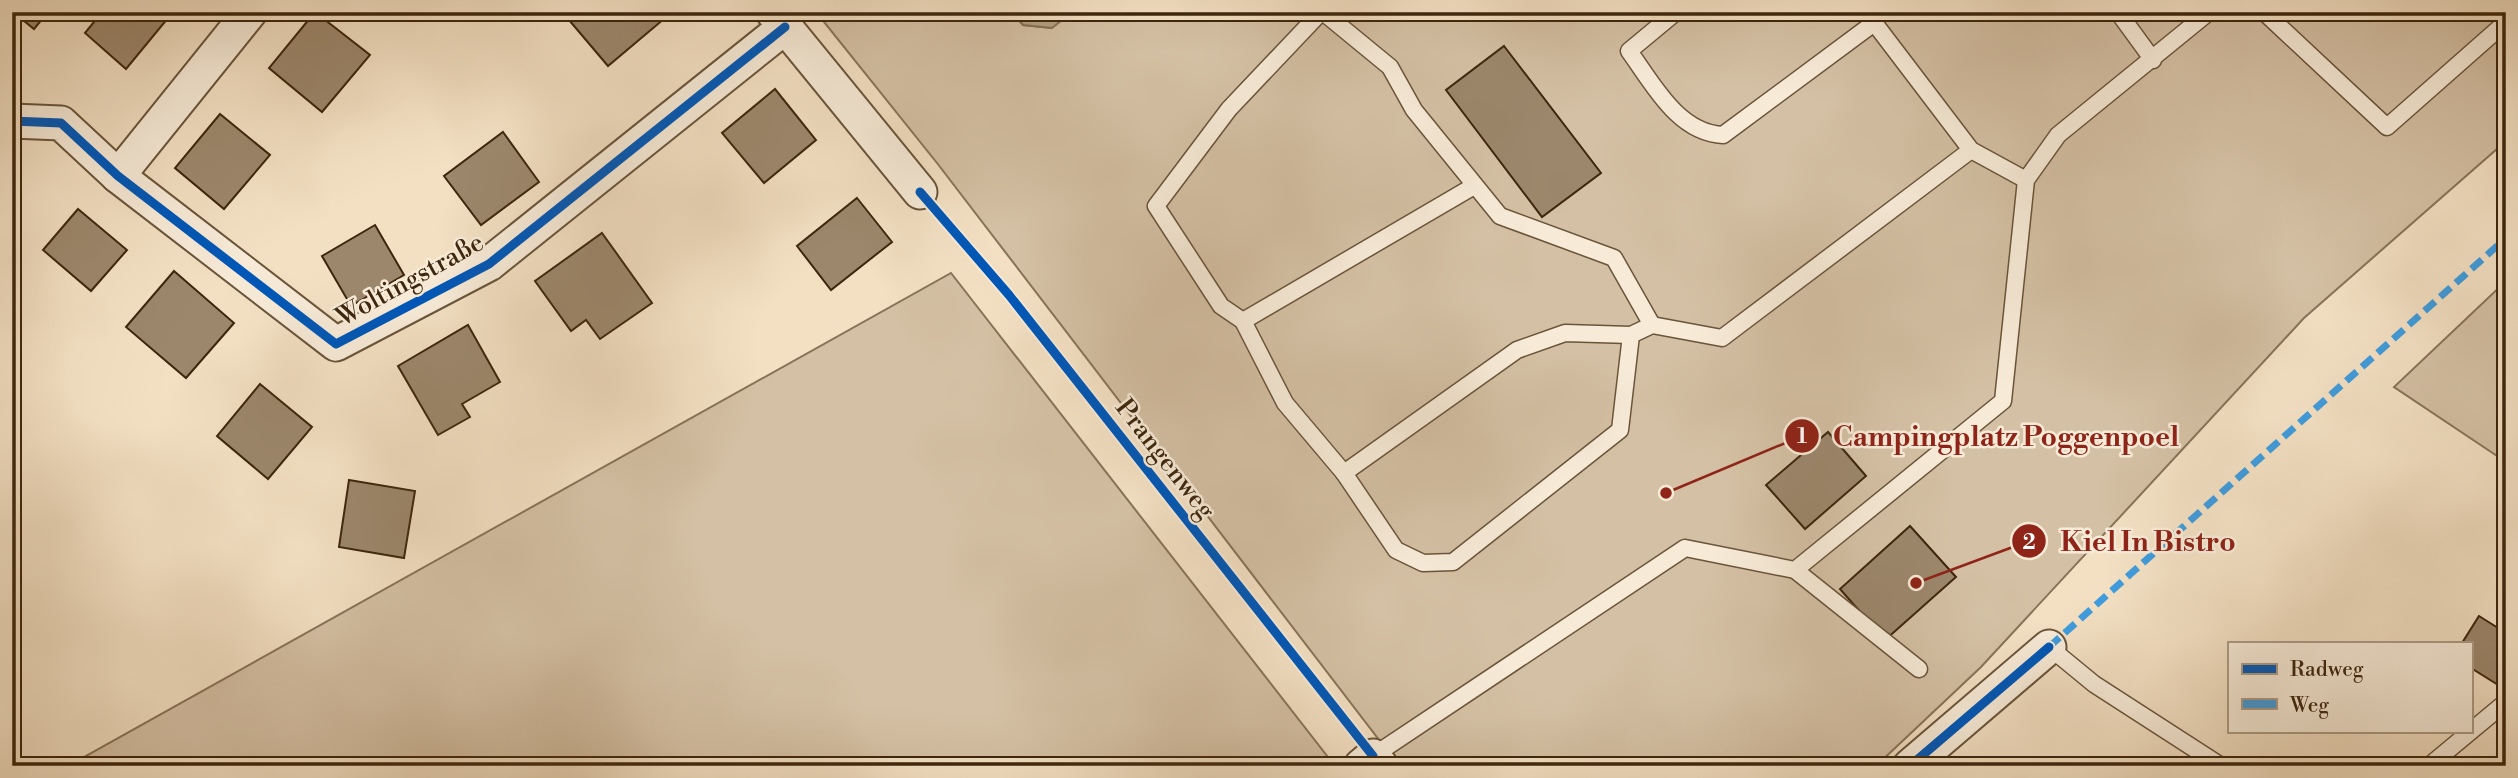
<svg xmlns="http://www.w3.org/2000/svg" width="2518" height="778" font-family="'Libre Bodoni',serif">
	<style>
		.green { fill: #d4c0a4; stroke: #887358; stroke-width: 2 }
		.water { fill: #b5a185; stroke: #857055; stroke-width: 2 }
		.building { fill: #9c876c; stroke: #3d260d; stroke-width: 2 }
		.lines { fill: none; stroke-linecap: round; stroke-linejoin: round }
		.lane-casing { stroke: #6a543a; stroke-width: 19 }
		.street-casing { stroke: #6a543a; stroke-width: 37 }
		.lane { stroke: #f7ebd8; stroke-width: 16 }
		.street { stroke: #f7ebd8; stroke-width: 33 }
		.quiet { stroke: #3f9cde; stroke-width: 7; stroke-dasharray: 14 7; stroke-linecap: butt }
		.cycleway-casing { stroke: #f7ebd8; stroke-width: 13 }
		.cycleway { stroke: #0057b8; stroke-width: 9 }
		.labels { text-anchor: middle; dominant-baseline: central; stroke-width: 5; stroke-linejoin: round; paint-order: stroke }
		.street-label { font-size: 26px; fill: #3d260d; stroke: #f7ebd8 }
		.leader { fill: none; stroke: #8f2418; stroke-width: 2.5 }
		.callout-dot { fill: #8f2418; stroke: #f7ebd8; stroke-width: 2.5 }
		.mark-label { font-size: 21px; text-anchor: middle; font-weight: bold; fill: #fff }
		.callout-label { font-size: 28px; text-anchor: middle; font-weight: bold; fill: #8f2418; stroke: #f7ebd8; stroke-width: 5; stroke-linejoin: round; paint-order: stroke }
	</style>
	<rect width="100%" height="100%" fill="#f3e0c3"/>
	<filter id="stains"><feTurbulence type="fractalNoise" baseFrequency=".00286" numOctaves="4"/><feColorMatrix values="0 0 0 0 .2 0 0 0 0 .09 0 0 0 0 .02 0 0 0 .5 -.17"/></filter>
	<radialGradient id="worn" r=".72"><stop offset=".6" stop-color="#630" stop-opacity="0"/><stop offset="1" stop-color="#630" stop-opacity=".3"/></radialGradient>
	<!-- green -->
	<g class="green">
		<path d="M816,12H1012L1023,25L1051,28L1072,12H2506V141L2304,318L1981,667L1876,766H1399L937,163Z"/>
		<path d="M951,273L1331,761L1324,766H68Z"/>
		<path d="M2506,281V462L2394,387Z"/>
	</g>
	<!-- water -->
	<path class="water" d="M1012,12H1072L1052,28L1023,25Z"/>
	<!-- building -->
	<g class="building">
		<path d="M13,12H48L34,29Z"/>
		<path d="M102,12H173L126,69L85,33Z"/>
		<path d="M315,12L370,55L322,112L269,68Z"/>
		<path d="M578,12H670L671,13L608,66L569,20Z"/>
		<path d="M1504,46L1601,173L1542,217L1446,90Z"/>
		<path d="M775,89L816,140L764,183L722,133Z"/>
		<path d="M220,114L270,155L224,209L175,168Z"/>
		<path d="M503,132L539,182L481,225L444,176Z"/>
		<path d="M857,198L892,242L831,290L797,246Z"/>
		<path d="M78,209L127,250L91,291L43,250Z"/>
		<path d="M375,225L404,275L351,306L322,256Z"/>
		<path d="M602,233L652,303L600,339L586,320L571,331L535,281Z"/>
		<path d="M174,271L234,323L186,378L126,327Z"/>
		<path d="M468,325L500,382L462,404L470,417L438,435L398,366Z"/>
		<path d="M260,384L312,427L268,479L217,436Z"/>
		<path d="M1828,432L1866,476L1805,529L1766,485Z"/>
		<path d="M349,480L415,491L404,558L339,547Z"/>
		<path d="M1910,526L1956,577L1885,640L1840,589Z"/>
		<path d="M2479,616L2506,633V684L2503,688L2471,668V643H2462Z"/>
	</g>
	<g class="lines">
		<!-- lane casing -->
		<g class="lane-casing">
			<g id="lane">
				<path d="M1321,12L1229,109L1156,206L1221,306L1243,321L1474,186"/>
				<path d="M1323,12L1390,67L1414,110L1500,216L1614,258L1652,325"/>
				<path d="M1676,12L1629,51C1653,84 1678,133 1723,135L1874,23"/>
				<path d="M1866,12L1971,150L2026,180"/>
				<path d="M2118,12L2153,60"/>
				<path d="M2264,12L2387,127L2506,22"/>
				<path d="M1243,321L1285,403L1344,473"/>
				<path d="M1631,335L1620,430L1453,562L1423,563L1396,550L1344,473L1517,350L1565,333L1631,335L1652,325L1722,338L1971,150"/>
				<path d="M1795,570L1919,669"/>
				<path d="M2049,647L2094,684L2221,766"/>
				<path d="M1373,756L1685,548L1795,570L2003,401L2026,180L2058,135L2209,12"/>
				<path d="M2429,766L2506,702"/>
			</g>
		</g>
		<!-- street casing -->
		<g class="street-casing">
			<g id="street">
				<path d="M773,12L920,192"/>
				<path d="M12,121L61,123L118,176L336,344L489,264L785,27"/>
				<path d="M118,176L250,12"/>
				<path d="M1361,766L1373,756L1381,766"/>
				<path d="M1910,766L2049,647"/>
			</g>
		</g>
		<!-- lane -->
		<use href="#lane" class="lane"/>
		<!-- street -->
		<use href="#street" class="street"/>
		<!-- quiet -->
		<path class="quiet" d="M2049,647L2506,238"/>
		<!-- cycleway casing -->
		<g class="cycleway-casing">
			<g id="cycleway">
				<path d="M12,121L61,123L118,176L336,344L489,264L785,27"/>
				<path d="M920,192L1009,295L1373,756"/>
				<path d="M1910,766L2049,647"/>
			</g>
		</g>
		<!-- cycleway -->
		<use href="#cycleway" class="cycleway"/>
	</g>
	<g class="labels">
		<!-- street labels -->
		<g class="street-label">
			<text transform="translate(410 280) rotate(-29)">Woltingstraße</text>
			<text transform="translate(1165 459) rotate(52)">Prangenweg</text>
		</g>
	</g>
	<!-- callouts -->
	<path class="leader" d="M1666 493L1802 436M1916 583L2029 541"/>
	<g class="callout-dot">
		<circle cx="1666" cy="493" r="7"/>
		<circle cx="1916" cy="583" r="7"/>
		<circle cx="1802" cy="436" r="18"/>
		<circle cx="2029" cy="541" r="18"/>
	</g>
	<g class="mark-label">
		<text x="1802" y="443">1</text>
		<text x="2029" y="549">2</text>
	</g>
	<g class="callout-label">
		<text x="2006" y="446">Campingplatz Poggenpoel</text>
		<text x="2148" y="551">Kiel In Bistro</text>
	</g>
	<!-- margin -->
	<rect width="2518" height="778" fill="none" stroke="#f3e0c3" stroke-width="42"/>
	<rect x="14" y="14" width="2490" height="750" fill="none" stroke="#3d260d" stroke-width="3.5"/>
	<rect x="21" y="21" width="2476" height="736" fill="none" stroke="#3d260d" stroke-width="2"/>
	<!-- legend -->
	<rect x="2228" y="642" width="245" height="91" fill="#f7ebd8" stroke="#ad9c87" stroke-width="2"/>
	<rect x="2242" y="664" width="35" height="10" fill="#0057b8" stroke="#ad9c87" stroke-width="2"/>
	<text x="2290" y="676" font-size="21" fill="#3d260d">Radweg</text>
	<rect x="2242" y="699" width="35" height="10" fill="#3f9cde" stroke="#ad9c87" stroke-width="2"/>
	<text x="2290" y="712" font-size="21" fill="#3d260d">Weg</text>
	<rect width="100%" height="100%" filter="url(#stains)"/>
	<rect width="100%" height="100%" fill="url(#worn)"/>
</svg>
